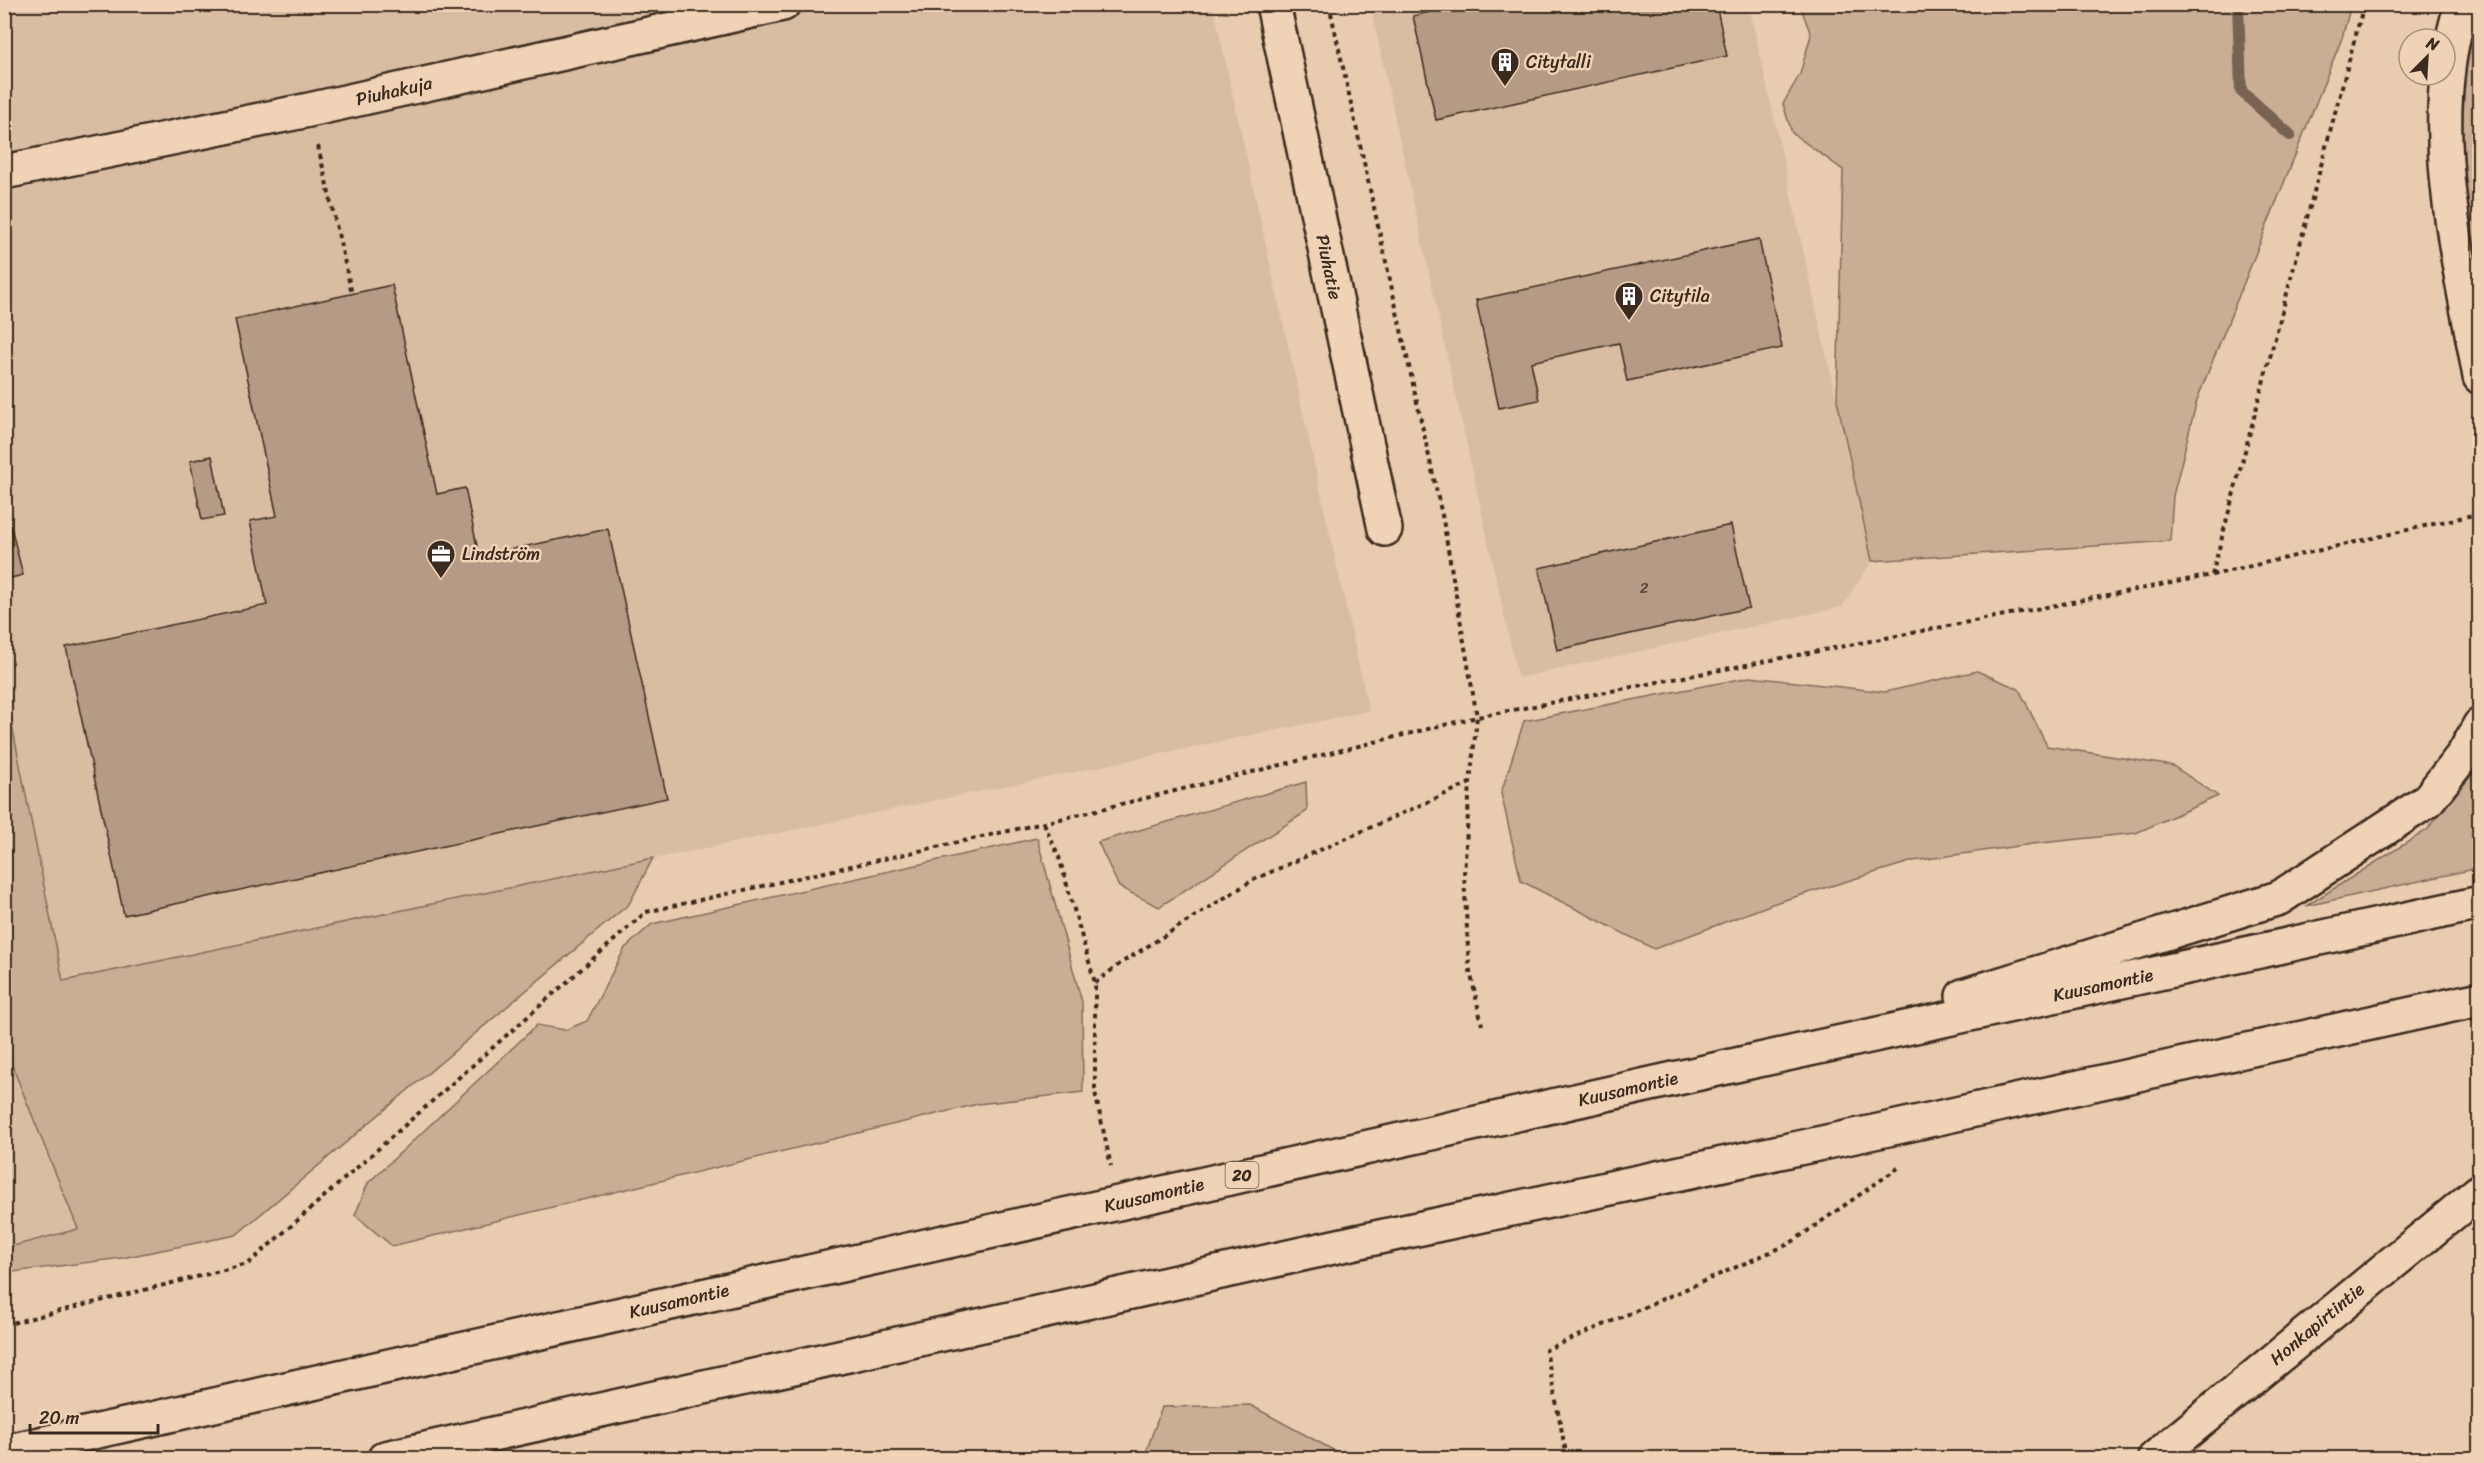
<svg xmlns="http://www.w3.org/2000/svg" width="2484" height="1463" font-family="Sriracha,sans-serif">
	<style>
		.built { fill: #d9bda3 }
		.green { fill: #c9ae95; stroke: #826c5a; stroke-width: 1.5 }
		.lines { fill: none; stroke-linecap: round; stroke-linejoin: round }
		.stream { stroke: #786352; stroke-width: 12 }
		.building { fill: #b59b85; stroke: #3b2a1e; stroke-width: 1.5 }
		.minor-casing { stroke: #3b2a1e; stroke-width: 38 }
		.trunk-casing { stroke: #3b2a1e; stroke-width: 38 }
		.path { stroke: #3b2a1e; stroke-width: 4; stroke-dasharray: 4.5 4.5; stroke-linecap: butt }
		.minor { stroke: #f0d2b6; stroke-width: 33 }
		.trunk { stroke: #f0d2b6; stroke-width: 33 }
		.labels { text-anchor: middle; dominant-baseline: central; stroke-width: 5; stroke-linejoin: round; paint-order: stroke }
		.number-label { font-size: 15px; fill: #5a4638 }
		.shield { fill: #f0d2b6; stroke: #715c4c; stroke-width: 1.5 }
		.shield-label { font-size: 16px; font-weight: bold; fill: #3b2a1e }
		.poi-label { font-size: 18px; fill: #3b2a1e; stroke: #f0d2b6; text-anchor: start }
		.street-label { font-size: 18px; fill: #3b2a1e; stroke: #f0d2b6 }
	</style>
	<rect width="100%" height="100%" fill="#e9cbb0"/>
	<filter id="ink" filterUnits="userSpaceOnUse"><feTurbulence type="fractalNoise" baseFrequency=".0167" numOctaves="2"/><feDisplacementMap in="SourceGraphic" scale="12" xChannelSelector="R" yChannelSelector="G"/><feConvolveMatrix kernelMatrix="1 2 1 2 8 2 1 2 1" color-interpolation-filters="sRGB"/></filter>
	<g filter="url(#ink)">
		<!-- built -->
		<g class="built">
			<path d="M4,5H1213L1369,711L63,981L5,703Z"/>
			<path d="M1370,5H1749L1872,561L1842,607L1518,678Z"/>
			<path d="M4,1048L79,1229L5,1248H4Z"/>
		</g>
		<!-- green -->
		<g class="green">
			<path d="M1800,5H2351L2342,38L2197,400L2173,496L2170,541L1872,561L1837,400L1843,170L1792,133L1783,104L1800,74L1811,35Z"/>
			<path d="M2479,10V269C2469,220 2458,169 2460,119C2461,88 2471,40 2479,10Z"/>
			<path d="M1977,671L2019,689L2047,746L2173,766L2218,796L2136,833L2032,844L1913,861L1775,903L1654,949L1521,881L1501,793L1524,721L1750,677L1885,692Z"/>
			<path d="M5,690L63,981L653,858L629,904L236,1235L122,1258L5,1273V1248L78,1229L5,1048Z"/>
			<path d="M2479,766V868L2306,906L2427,830Z"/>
			<path d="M1306,782L1307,811L1159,907L1119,887L1098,842Z"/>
			<path d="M1037,838L1082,1002L1083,1092L978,1104L392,1246L355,1215L368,1183L537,1025L565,1030L587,1021L625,948L652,924Z"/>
			<path d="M1250,1405L1348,1458H1144L1162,1407Z"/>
		</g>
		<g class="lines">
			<!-- stream -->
			<path class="stream" d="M2238,4L2241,91L2290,135"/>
		</g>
		<!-- building -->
		<g class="building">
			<path d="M1463,4H1716L1727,56L1436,120L1413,16Z"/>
			<path d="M1759,239L1782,348L1627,381L1619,343L1531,362L1539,400L1499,408L1476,300Z"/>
			<path d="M392,285L437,494L465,488L479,556L608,529L667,798L124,915L66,647L267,605L250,521L277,516L235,319Z"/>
			<path d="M212,456L224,516L202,520L190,461Z"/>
			<path d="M4,499L23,575L7,579L4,570Z"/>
			<path d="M1731,525L1749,608L1557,650L1539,568Z"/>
		</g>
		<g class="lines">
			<!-- minor casing -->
			<g class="minor-casing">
				<g id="minor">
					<path d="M1273,4L1385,529"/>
					<path d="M4,172L309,110L783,4"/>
					<path d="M2155,1458L2480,1191"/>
				</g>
			</g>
			<!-- trunk casing -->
			<g class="trunk-casing">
				<g id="trunk">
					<path d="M2462,4C2423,125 2459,256 2480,377"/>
					<path d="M1963,996L2279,898L2427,801L2464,754L2480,725"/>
					<path d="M4,1452L1745,1063L2480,903"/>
					<path d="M385,1458L1356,1242L1888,1129L2480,999"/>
				</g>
			</g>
			<!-- path -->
			<g class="path">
				<path d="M1329,4L1443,520L1477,717L1470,783L1464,875L1469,966L1482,1025"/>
				<path d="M318,146L352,294"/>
				<path d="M2212,575L2364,4"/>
				<path d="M1044,823L1059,857L1095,983V1092L1111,1166"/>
				<path d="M1095,983L1121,963L1253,880L1470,783"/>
				<path d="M4,1325L248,1264L646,912L1044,823L1477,717L2212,575L2477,514"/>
				<path d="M1105,1458L1117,1455L1138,1458"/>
				<path d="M1567,1458L1546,1350L1789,1244L1898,1168"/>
			</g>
			<!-- minor -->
			<use href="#minor" class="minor"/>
			<!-- trunk -->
			<use href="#trunk" class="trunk"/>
		</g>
	</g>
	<!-- icons -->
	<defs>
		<g id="building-pin" transform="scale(1.5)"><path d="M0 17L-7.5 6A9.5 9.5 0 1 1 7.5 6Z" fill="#3b2a1e" stroke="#f0d2b6"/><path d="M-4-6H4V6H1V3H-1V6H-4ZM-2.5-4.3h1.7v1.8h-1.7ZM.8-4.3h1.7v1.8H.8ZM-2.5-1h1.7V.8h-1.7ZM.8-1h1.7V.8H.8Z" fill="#fff"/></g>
		<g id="office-pin" transform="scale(1.5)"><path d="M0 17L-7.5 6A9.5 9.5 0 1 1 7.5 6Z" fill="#3b2a1e" stroke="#f0d2b6"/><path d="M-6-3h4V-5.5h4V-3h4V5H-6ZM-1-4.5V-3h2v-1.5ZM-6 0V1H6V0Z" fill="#fff"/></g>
	</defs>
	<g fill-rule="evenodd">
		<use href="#building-pin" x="1505" y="62"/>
		<use href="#building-pin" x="1629" y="296"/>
		<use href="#office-pin" x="441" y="554"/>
	</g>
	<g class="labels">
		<!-- number labels -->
		<g class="number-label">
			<text x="1644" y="588">2</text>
		</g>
		<!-- shield labels -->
		<rect class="shield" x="1225.5" y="1162" width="33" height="26" rx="4.5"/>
		<g class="shield-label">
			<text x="1242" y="1175">20</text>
		</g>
		<!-- poi labels -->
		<g class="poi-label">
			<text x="1526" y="62">Citytalli</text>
			<text x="1650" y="296">Citytila</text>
			<text x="462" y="554">Lindström</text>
		</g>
		<!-- street labels -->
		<g class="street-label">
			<text transform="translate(394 91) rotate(-13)">Piuhakuja</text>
			<text transform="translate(1329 267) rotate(78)">Piuhatie</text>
			<text transform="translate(2103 985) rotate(-12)">Kuusamontie</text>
			<text transform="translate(1628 1089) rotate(-13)">Kuusamontie</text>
			<text transform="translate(1154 1195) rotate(-13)">Kuusamontie</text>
			<text transform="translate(679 1301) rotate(-13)">Kuusamontie</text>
			<text transform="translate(2317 1324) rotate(-40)">Honkapirtintie</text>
		</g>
	</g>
	<!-- margin -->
	<rect width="2484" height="1463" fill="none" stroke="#f0d2b6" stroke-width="24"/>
	<rect x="12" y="12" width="2460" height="1439" fill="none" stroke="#3b2a1e" stroke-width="2" filter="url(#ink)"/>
	<!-- north arrow -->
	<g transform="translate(2427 57) rotate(24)"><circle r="28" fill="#f0d2b6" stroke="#a88f79" stroke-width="1.5"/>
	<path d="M0-4.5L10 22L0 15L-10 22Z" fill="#3b2a1e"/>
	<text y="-9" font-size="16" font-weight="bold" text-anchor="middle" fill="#3b2a1e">N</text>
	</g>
	<!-- scale -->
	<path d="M30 1424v9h128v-9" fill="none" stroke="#3b2a1e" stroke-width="3"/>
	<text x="39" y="1424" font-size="18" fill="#3b2a1e" stroke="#f0d2b6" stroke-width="4.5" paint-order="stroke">20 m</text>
</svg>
